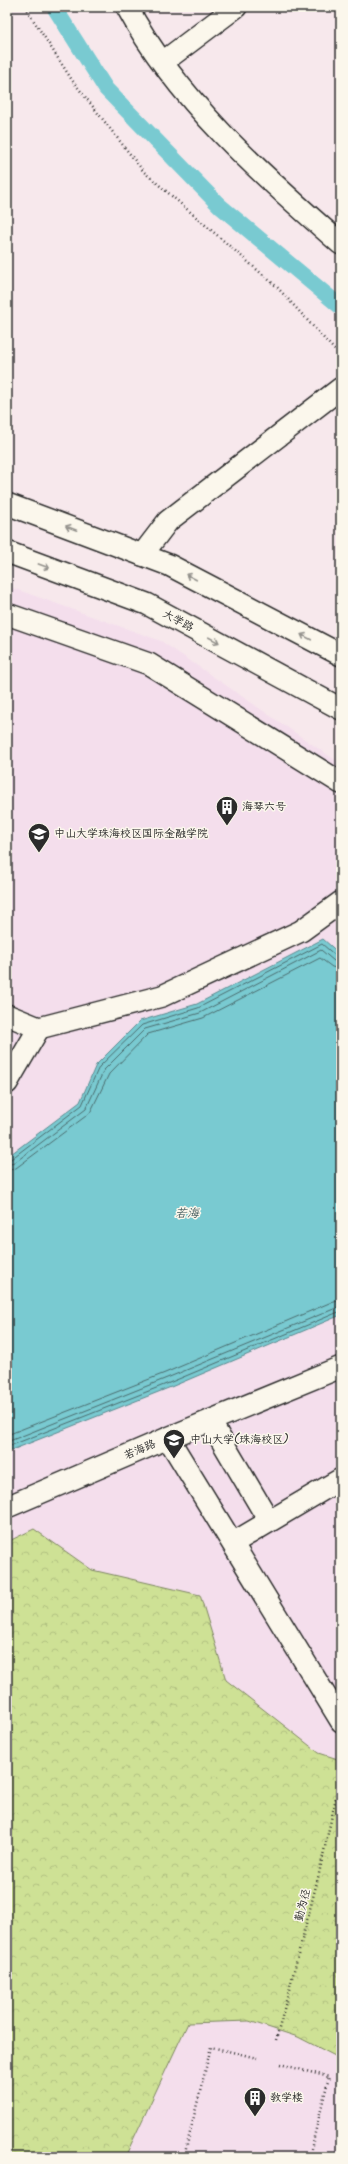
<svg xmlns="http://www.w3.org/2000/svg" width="348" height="2164" font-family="Kalam,'LXGW WenKai TC',sans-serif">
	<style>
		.built { fill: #f4deec }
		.forest { fill: url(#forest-crowns); stroke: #7c8660 }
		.water { fill: #79cad1; stroke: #5a8a8f }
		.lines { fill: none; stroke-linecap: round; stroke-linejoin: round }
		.shore { stroke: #4a6b6d; stroke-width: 1 }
		.canal { stroke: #79cad1; stroke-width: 16 }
		.minor-casing { stroke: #2b2b2b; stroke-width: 24 }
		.path { stroke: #2b2b2b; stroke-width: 2.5; stroke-dasharray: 1 3; stroke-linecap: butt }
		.minor { stroke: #fbf7ec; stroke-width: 21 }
		.oneway { stroke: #93918c }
		.labels { text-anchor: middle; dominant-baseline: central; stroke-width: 3; stroke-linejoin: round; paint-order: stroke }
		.street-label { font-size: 11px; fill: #2b2b2b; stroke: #fbf7ec }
		.poi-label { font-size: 11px; fill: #2b2b2b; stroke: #fbf7ec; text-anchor: start }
		.water-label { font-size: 12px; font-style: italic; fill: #425b5d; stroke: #fbf7ec }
	</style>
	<defs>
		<pattern id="forest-crowns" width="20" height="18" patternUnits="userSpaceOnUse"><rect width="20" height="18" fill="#cee195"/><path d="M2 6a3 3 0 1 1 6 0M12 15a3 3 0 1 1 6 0" fill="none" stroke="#b1c181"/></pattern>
	</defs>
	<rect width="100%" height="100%" fill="#f7e8ec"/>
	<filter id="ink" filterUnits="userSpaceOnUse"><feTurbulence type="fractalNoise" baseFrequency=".025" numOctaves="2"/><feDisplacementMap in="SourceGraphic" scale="8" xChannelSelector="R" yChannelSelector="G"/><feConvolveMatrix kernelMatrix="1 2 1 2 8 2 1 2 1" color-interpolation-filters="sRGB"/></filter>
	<g filter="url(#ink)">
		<!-- built -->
		<path class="built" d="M7,586L161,641L341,764V2157H7Z"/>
		<!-- forest -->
		<path class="forest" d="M34,1529L92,1570L200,1595L226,1680L319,1753L341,1760V2059L298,2037L249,2021L188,2023L125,2157H7V1542Z"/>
		<!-- water -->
		<path class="water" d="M323,939L341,955V1315L171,1387L7,1452V1157L80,1102L96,1065L140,1021L197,1004Z"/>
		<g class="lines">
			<!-- shore -->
			<g class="shore">
				<path d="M7,1160L11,1159L82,1105L99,1067L142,1025L198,1008L322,944L337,957L341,958"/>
				<path d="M7,1165L14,1163L86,1109L104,1070L145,1029L200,1013L321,950L334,961L341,963"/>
				<path d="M7,1171L16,1168L90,1113L109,1074L148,1034L203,1018L320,958L332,967L341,969"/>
				<path d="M7,1435L165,1373L334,1301L341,1300"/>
				<path d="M7,1442L167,1378L341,1306"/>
				<path d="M7,1447L169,1383L341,1311"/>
			</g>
			<!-- canal -->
			<path class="canal" d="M54,7L106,89L220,206L341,307"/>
			<!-- minor casing -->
			<g class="minor-casing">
				<g id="minor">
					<path d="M127,7C177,100 262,175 341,244"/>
					<path d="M163,62L236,7"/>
					<path d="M7,504L169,565L341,655"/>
					<path d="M7,552L147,604L341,709"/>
					<path d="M142,555L168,521L341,388"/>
					<path d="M7,614L149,664L341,783"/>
					<path d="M7,1015L39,1028L162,996L301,931L341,902"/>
					<path d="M7,1083L39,1028"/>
					<path d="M210,1421L269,1521"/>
					<path d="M168,1438L341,1721"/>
					<path d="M7,1507L168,1438L341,1367"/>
					<path d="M233,1543L341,1479"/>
				</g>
			</g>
			<!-- path -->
			<g class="path">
				<path d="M25,7L72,80L144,172L277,287L341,357"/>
				<path d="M276,2040L318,1878L341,1775"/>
				<path d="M280,2064L329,2077L309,2157"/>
				<path d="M184,2157L211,2047L257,2058"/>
			</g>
			<!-- minor -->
			<use href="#minor" class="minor"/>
		</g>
		<!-- one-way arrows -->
		<defs><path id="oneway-shaft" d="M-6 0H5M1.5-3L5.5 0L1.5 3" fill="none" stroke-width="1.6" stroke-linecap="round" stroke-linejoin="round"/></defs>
		<g class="oneway">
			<use href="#oneway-shaft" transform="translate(71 528) rotate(-159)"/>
			<use href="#oneway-shaft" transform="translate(44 566) rotate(20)"/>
			<use href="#oneway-shaft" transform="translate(191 577) rotate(-152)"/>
			<use href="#oneway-shaft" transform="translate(306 637) rotate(-152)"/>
			<use href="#oneway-shaft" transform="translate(214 640) rotate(28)"/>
		</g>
	</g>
	<!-- icons -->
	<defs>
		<g id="building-pin" transform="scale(1.15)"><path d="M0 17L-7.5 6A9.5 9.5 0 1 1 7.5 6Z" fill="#2b2b2b" stroke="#fbf7ec"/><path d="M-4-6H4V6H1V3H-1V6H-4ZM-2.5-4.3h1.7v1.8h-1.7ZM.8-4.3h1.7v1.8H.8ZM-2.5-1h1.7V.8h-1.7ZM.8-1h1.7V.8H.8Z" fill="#fff"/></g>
		<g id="university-pin" transform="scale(1.15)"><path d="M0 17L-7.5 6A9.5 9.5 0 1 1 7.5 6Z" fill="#2b2b2b" stroke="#fbf7ec"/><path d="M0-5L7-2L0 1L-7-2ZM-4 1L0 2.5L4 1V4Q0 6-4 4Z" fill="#fff"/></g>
	</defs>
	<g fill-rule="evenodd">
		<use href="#building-pin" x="227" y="807"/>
		<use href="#university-pin" x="39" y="834"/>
		<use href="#university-pin" x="174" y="1440"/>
		<use href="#building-pin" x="255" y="2098"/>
	</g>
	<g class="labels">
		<!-- street labels -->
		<g class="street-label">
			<text transform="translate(178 621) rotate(28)">大学路</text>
			<text transform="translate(140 1450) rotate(-23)">若海路</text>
			<text transform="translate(303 1905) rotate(-76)">勤为径</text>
		</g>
		<!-- poi labels -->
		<g class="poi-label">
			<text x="242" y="807">海琴六号</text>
			<text x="54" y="834">中山大学珠海校区国际金融学院</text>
			<text x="190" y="1440">中山大学(珠海校区)</text>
			<text x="270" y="2098">教学楼</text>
		</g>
		<!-- water labels -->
		<g class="water-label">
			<text x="187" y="1213">若海</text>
		</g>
	</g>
	<!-- margin -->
	<rect width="348" height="2164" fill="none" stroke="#fbf7ec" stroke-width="24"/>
	<rect x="12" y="12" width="324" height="2140" fill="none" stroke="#2b2b2b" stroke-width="1.5" filter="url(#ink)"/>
</svg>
